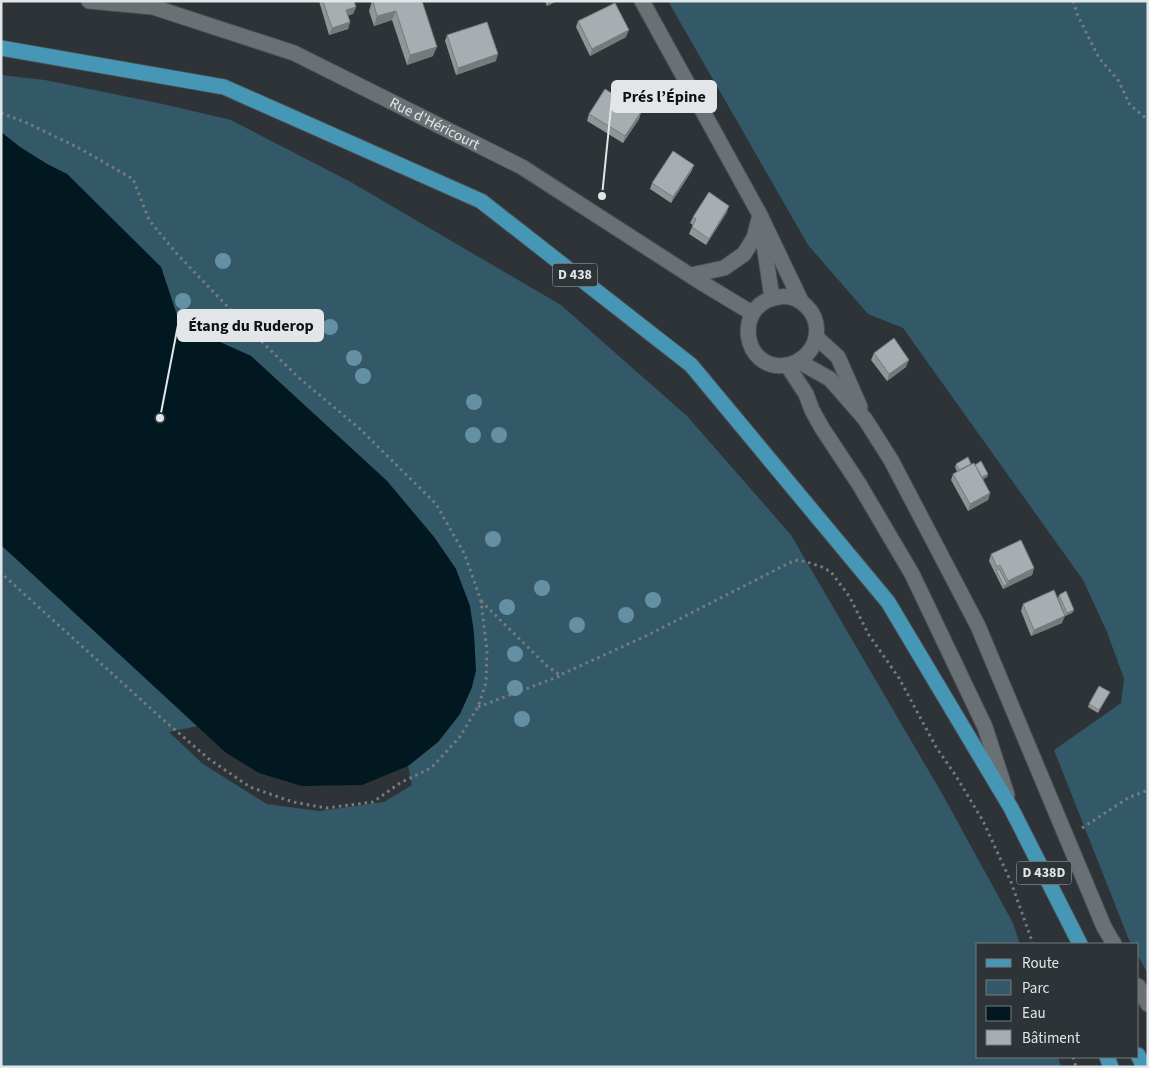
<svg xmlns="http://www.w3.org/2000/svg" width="1149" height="1068" font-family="'Source Sans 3',sans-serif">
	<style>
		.green { fill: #335868 }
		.water { fill: #021821 }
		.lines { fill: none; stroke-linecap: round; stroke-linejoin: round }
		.secondary-casing { stroke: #4a4f52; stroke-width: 17 }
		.primary-casing { stroke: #4a4f52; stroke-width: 17 }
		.path { stroke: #767b7e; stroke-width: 3; stroke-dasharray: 2.5 4; stroke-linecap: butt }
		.secondary { stroke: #6a7174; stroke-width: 15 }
		.primary { stroke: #4697b5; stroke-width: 15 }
		.tree { fill: #6590a4 }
		.wall { fill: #909698 }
		.shaded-wall { fill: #757a7c }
		.building { fill: #a7aeb1; stroke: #757a7c }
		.labels { text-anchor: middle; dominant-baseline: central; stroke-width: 5; stroke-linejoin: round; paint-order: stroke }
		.shield { fill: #2d3336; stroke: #acb0b3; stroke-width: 1 }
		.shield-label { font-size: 14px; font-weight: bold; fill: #e2e6e8 }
		.street-label { font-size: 15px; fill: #e2e6e8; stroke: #2d3336 }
		.leader { fill: none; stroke: #e2e6e8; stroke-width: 2 }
		.callout-dot { fill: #e2e6e8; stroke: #2d3336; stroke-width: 2 }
		.callout { fill: #e2e6e8; stroke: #e2e6e8; stroke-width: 2 }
		.callout-label { font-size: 16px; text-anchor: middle; font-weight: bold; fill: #111 }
	</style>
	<rect width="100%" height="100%" fill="#2d3336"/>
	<!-- green -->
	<g class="green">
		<path d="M668,1H1148V974L1138,956V944H1132L1129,940L1054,750L1121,703L1124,679L1107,632L1083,580L903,328L868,314L808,245Z"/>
		<path d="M1,75L45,80L163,104L231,120L349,181L561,305L687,416L791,535L944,797L1013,923L1020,944H978V1057H1058L1061,1067H1V545L198,726L169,732L203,764L267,804L319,811L384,802L412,785L408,766L438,742L460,714L472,687L456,569L434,537L387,481L251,356L179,324L161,267L67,174L47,164L20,147L1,132Z"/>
	</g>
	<!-- water -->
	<path class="water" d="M1,132L20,147L47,164L67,174L161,267L180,324L251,356L387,481L434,537L456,569L470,606L474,633L476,671L472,687L460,714L438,742L408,766L362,785L302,786L259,773L225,752L1,545Z"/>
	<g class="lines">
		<!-- secondary casing -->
		<g class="secondary-casing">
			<g id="secondary">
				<path id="s1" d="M89,1L153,7L294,53L522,167L699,281L752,313"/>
				<path d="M642,1L760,215L801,301"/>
				<path d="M762,231L772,298"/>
				<path d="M691,275L724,268L744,254L754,238L760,215"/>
				<path d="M816,337L838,357L860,407"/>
				<path d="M798,361C801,359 805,357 807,354C820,341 820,319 806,306C799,299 789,295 779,297C732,303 742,373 787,365C791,364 795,363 798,361L830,379L865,419L891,460L978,626L1104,927L1114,944"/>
				<path d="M787,365L806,394L812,410L822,428L859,484L912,574L985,727L1007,795"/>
				<path d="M1138,986L1148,1004"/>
			</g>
		</g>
		<!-- primary casing -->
		<g class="primary-casing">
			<g id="primary">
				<path d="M1,48L224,87L481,201L691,365L888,602L1011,808L1080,944"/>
				<path d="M1138,1055L1144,1067"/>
				<path d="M1107,1057L1111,1067"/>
			</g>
		</g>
		<!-- path -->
		<g class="path">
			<path d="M1073,1L1078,16L1099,58L1118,80L1130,105L1148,120"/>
			<path d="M1,113L27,123L79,148L133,179L149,220L177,254L252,332L298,377L360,429L436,504L465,555L481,601L487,650L486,683L478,707L459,738L431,768L400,783L373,802L326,808L293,802L250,787L209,759L159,716L1,573"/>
			<path d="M481,601L547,666L560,675L646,636L795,560L807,562L822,567L831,572L849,596L869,635L899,678L936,747L956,776L983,821L1011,882L1033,944"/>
			<path d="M478,707L560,676"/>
			<path d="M1082,828L1128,798L1148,790"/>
			<path d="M1073,1057L1076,1067"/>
		</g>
		<!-- secondary -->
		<use href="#secondary" class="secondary"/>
		<!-- primary -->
		<use href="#primary" class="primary"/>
	</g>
	<!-- trees -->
	<g class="tree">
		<circle cx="223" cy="261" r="8"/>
		<circle cx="183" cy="301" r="8"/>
		<circle cx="277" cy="317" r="8"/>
		<circle cx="330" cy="327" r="8"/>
		<circle cx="354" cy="358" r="8"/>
		<circle cx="363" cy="376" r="8"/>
		<circle cx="474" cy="402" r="8"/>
		<circle cx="473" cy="435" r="8"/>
		<circle cx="499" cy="435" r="8"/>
		<circle cx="493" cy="539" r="8"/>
		<circle cx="542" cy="588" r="8"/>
		<circle cx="653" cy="600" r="8"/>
		<circle cx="507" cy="607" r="8"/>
		<circle cx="626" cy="615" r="8"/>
		<circle cx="577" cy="625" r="8"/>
		<circle cx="515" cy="654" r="8"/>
		<circle cx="515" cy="688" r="8"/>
		<circle cx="522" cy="719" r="8"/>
	</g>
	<!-- wall -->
	<g class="wall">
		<path d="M319,1H354L356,7L353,14L348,15L350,22L348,29L329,35Z"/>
		<path d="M372,1H422L433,56L407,65L392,20L374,26L369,11Z"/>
		<path d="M545,1H557L547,6Z"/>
		<path d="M578,21L626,37L590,56L576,27Z"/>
		<path d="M447,35L496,61L456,75L445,41Z"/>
		<path d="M641,112L639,119L623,143L587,121L589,114Z"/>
		<path d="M694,165L691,172L671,203L650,189L652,183Z"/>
		<path d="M727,212L706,245L689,234L693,225L690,223L693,217Z"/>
		<path d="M874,353L906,367L887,381L871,360Z"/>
		<path d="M956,464L975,465L988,474L987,477L983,479L990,493L988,500L968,511L951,480L953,474L957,472L955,467Z"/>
		<path d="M991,554L1034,568L1032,575L1003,589L989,561Z"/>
		<path d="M1059,595L1074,610L1072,613L1065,616L1058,598Z"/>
		<path d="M1023,604L1062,623L1031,636L1021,611Z"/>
		<path d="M1110,692L1098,713L1088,707L1089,704Z"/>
	</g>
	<!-- shaded-wall -->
	<g class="shaded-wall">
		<path d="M549,1H557L547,6Z"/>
		<path d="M356,7L353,14L344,17L346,10Z"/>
		<path d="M396,11L392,20L374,26L377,16Z"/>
		<path d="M350,22L348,29L329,35L332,28Z"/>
		<path d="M629,30L626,37L590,56L592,49Z"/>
		<path d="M437,47L433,56L407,65L410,55Z"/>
		<path d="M498,54L496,61L456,75L458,68Z"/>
		<path d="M641,112L639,119L623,143L625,136Z"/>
		<path d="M694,165L691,172L671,203L673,197Z"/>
		<path d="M729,206L727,212L706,245L709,239Z"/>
		<path d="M909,360L906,367L887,381L889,374Z"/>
		<path d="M988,474L987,477L978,482L979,478Z"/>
		<path d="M990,493L988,500L968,511L970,504Z"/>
		<path d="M1034,568L1032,575L1003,589L1004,586L1007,584L1008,581Z"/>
		<path d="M1074,610L1072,613L1065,616L1067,613Z"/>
		<path d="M1065,616L1062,623L1031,636L1034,630Z"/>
	</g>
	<!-- building -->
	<g class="building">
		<path d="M323,1H354L356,7L346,10L350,22L332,28Z"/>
		<path d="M373,1H422L437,47L410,55L396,11L377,16Z"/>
		<path d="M615,3L629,30L592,49L578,21Z"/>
		<path d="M487,22L498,54L458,68L447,35Z"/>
		<path d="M605,89L641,112L625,136L589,114Z"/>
		<path d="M673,151L694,165L673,197L652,183Z"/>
		<path d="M709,192L729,206L709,239L692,227L696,219L693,217Z"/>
		<path d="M894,338L909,360L889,374L874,353Z"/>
		<path d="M968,457L971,464L959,470L956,464Z"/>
		<path d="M981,461L988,474L982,477L975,465Z"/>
		<path d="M974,463L990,493L970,504L953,474Z"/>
		<path d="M1021,540L1034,568L1008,581L1000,565L997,567L991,554Z"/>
		<path d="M999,569L1007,584L1004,586L996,570Z"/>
		<path d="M1054,590L1065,616L1034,630L1023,604Z"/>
		<path d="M1066,591L1074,610L1067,613L1059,595Z"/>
		<path d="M1099,686L1110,692L1099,710L1089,704Z"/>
	</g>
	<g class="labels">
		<!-- shield labels -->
		<g class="shield">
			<rect x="552.5" y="263.5" width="45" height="23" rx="4"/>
			<rect x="1016.5" y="861.5" width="55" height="23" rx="4"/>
		</g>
		<g class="shield-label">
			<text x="575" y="275">D 438</text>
			<text x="1044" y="873">D 438D</text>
		</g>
		<!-- street labels -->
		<g class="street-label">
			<text stroke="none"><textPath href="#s1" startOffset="370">Rue d'Héricourt</textPath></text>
		</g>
	</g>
	<!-- callouts -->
	<path class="leader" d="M602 196L612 97M160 418L178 325"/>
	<g class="callout-dot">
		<circle cx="602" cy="196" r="5"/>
		<circle cx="160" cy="418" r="5"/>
	</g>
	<g class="callout">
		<rect x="612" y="81" width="104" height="31" rx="5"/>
		<rect x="178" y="310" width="145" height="31" rx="5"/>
	</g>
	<g class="callout-label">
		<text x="664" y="102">Prés l’Épine</text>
		<text x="251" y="331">Étang du Ruderop</text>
	</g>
	<!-- border -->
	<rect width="1149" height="1068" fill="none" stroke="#e2e6e8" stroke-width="5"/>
	<!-- legend -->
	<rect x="976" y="943" width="162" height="115" fill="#2d3336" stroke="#757b7d"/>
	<rect x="986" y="959" width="25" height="8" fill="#4697b5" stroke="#757b7d"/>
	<text x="1022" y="968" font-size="15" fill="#e2e6e8">Route</text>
	<rect x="986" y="980" width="25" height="15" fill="#335868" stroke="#757b7d"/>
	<text x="1022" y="993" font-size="15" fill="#e2e6e8">Parc</text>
	<rect x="986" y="1006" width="25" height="15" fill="#021821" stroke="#757b7d"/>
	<text x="1022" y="1018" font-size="15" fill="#e2e6e8">Eau</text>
	<rect x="986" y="1030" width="25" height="15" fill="#a7aeb1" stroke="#757b7d"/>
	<text x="1022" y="1043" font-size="15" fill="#e2e6e8">Bâtiment</text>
</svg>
